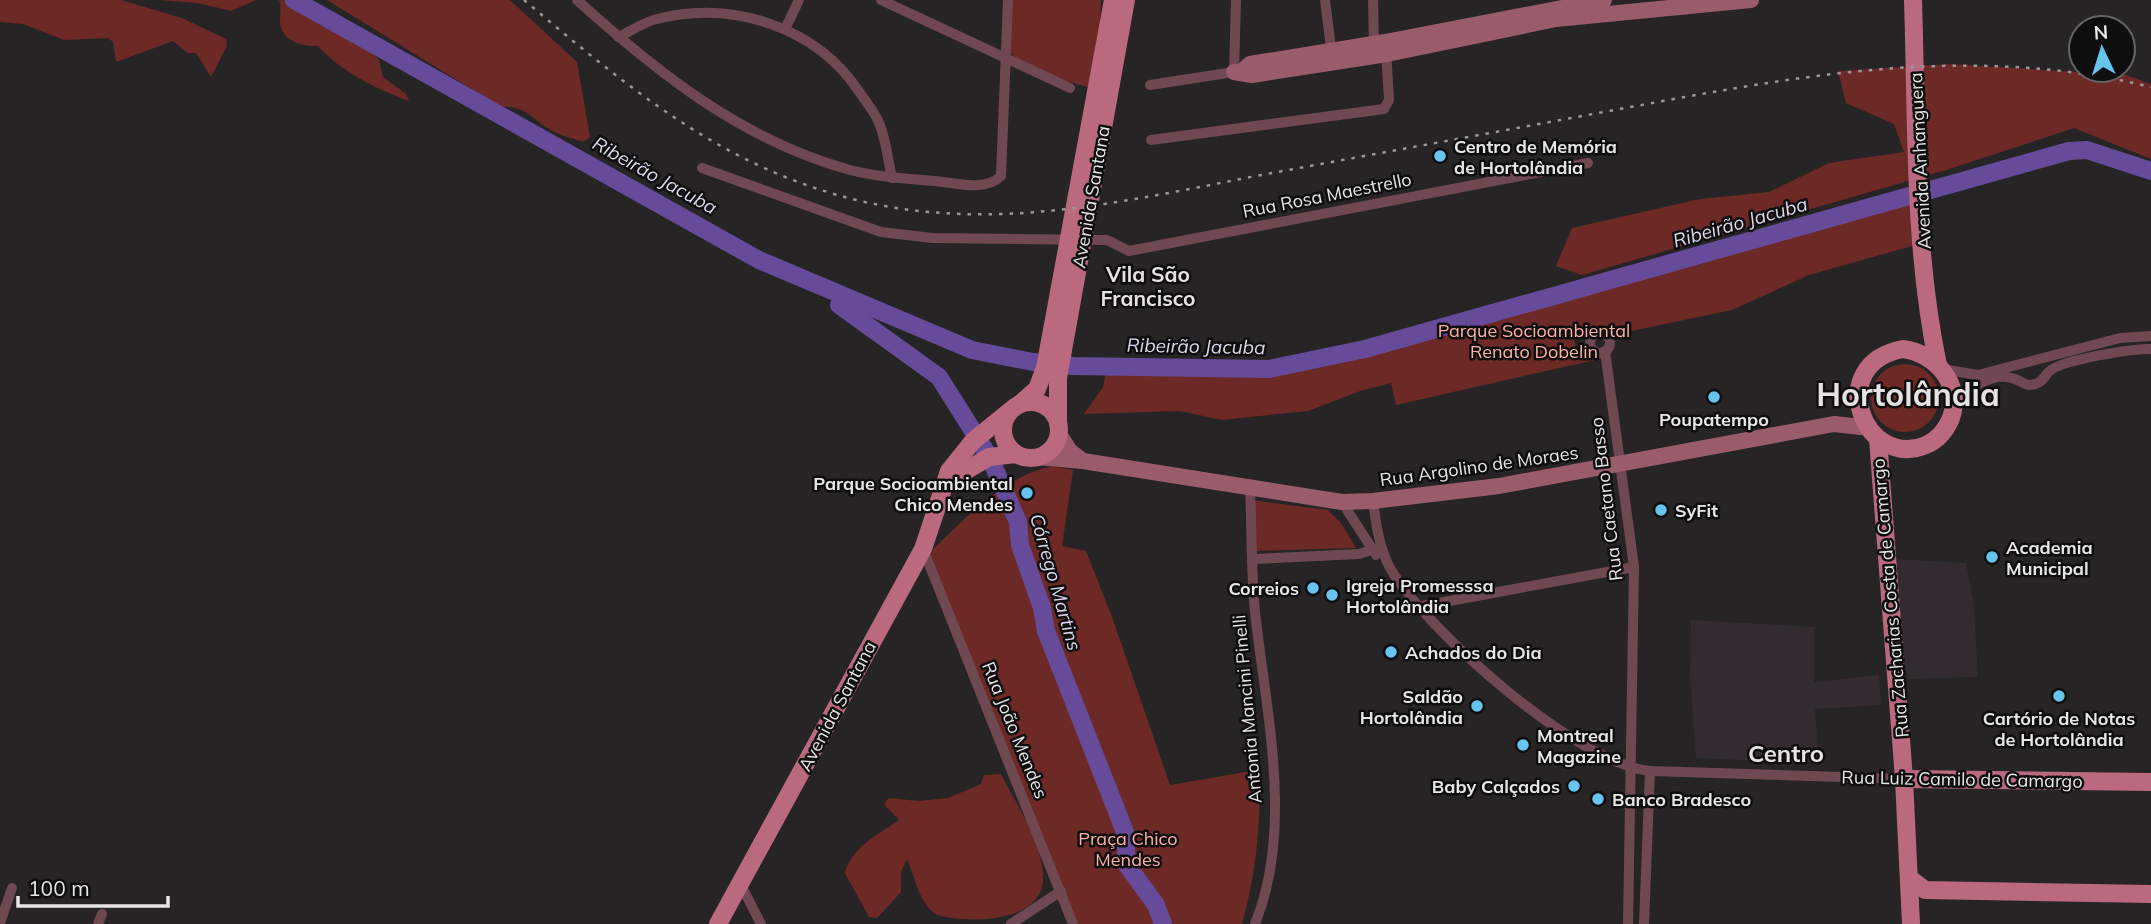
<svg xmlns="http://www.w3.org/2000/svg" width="2151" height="924" font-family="Mulish,sans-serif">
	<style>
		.built { fill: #342b30 }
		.green { fill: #6d2925 }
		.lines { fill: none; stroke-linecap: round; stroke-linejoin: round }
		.river { stroke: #664b9b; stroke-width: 18 }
		.street { stroke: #704852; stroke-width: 10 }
		.secondary { stroke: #9a5b6b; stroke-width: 16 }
		.primary { stroke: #ba697e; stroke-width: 18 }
		.rail { stroke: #9a9799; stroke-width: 2.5; stroke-dasharray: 3.5 7; stroke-linecap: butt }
		.poi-dot { fill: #66c4ef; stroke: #0f0e0e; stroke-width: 2.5 }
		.labels { text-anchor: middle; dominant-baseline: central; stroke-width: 5; stroke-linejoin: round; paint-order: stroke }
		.poi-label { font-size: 18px; font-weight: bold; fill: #e7e5e6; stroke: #0f0e0e; text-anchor: start }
		.street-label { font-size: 18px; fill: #e7e5e6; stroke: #0f0e0e }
		.park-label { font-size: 18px; fill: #feb0a8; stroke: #0f0e0e }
		.water-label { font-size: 19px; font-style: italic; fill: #ddd7ee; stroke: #0f0e0e }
		.quarter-label { font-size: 21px; font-weight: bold; fill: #e6e2e4; stroke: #0f0e0e }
		.district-label { font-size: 24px; font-weight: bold; fill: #e6e2e4; stroke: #0f0e0e }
		.town-label { font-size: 32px; font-weight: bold; fill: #e6e2e4; stroke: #0f0e0e }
	</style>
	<rect width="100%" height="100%" fill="#272426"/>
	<!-- built -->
	<g class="built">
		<path d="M1893,559L1966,563L1974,607L1978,677L1907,679Z"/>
		<path d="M1691,620L1814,627V682L1879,675L1881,705L1815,709L1819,763L1696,758L1690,675Z"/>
	</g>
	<!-- green -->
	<g class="green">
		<path d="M0,0H121L182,18L226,39L227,46L211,77L196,53H188L173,41L116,62L113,42L108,38L64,40L23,24L0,22Z"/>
		<path d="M158,0H256L231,11L198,3Z"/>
		<path d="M279,0L291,1L345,36L360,42L379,60L383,77L406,94L409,101C377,89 341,72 318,46C303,47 281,41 280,22C280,13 282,7 279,0Z"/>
		<path d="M327,0H510L577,62L590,137L583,142C573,138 560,136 551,130C523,113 528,105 491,107L483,96Z"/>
		<path d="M1012,0H1101L1097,90C1077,83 1019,71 1010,51Z"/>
		<path d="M1949,64L2126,75L2151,84V159L2074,128L1946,170L1582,275L1556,266L1572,228L1700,199L1769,192L1829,163L1904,152L1894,124L1846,103L1838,71Z"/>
		<path d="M1916,197L1919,244L1809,275L1732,310L1612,335L1602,330L1573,331L1576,349L1583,350L1595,360L1396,405L1391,383L1363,390L1308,411L1278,414L1222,420L1180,411L1084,414L1103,387L1106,372L1273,374L1303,370L1547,304Z"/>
		<circle cx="1905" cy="398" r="34"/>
		<path d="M1052,466L1073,470L1062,546L1086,551L1112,617L1170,785L1251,771L1260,777C1260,829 1256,874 1242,924H1077L930,559L933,549C968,516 1003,477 1052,466Z"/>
		<path d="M1251,500L1328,510L1341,523L1356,548L1255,551Z"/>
		<path d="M1001,774C1017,806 1039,835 1043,873C1048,923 970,924 937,915C919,904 915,877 907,859L901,872V892L877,918L869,917L845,873C852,847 877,835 899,820L884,804L889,798L918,801L948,798L981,784L984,775Z"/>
	</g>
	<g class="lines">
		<!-- river -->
		<g class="river">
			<path d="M294,0L759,260L972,350L1033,362L1073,366L1269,369L1365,349L2069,151L2087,150L2151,171"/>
			<path d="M839,305L939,377L990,458L1018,522L1020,545L1042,608L1046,631L1125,832L1127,865L1156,905L1163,924"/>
		</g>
		<!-- street -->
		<g class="street">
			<path d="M577,0C659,74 742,140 850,170C878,177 907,179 935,181C956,183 985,192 1001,176L1008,0"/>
			<path d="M881,0L1070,88"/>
			<path d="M1325,0L1332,56"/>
			<path d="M1373,0L1374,44"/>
			<path d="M786,27L799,0"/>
			<path d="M618,37C631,31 644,22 657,19C733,0 817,27 860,93C867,103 876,114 880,125C886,141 888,160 892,178"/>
			<path d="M1150,85L1234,72L1236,0"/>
			<path d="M1151,140L1384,109L1389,100L1386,49"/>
			<path d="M702,168L881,232L932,238L1107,240L1129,251L1588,163"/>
			<circle cx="1600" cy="343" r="10"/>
			<path d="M1605,351L1634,567L1628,924"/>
			<path d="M1942,369L1978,375L2120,338L2151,336"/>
			<path d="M1956,407C1966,390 1993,370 2015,379C2023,382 2026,387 2035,384C2044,382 2044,375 2051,370C2064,360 2133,348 2151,349"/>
			<path d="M1250,489C1252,530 1251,572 1255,612C1266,712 1294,828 1255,924"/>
			<path d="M1373,501C1376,524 1379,547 1390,568C1427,631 1577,764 1650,771L1904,779"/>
			<path d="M1342,502L1376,555"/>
			<path d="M923,549L1073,924"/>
			<path d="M1254,559L1359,554L1381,547"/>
			<path d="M1417,607L1634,567"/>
			<path d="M741,885L761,924"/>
			<path d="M0,923L12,888"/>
			<path d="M98,924L102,914"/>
			<path d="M1011,924L1061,891"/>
			<path d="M1644,924L1650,771"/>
		</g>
		<!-- secondary -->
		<g class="secondary">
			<path d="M1242,71L1250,64L1385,42L1604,0"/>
			<path d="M1234,72L1252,75L1387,54L1556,19L1751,0"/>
			<path d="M1059,434L1070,451L1083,461"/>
			<path d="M1038,457L1083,461L1342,502L1373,501L1499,486L1834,424L1870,428"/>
		</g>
		<!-- primary -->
		<g class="primary">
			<path d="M1913,0C1917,121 1913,247 1938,365"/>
			<path d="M1903,349C1935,353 1963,384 1951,418C1946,430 1938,440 1926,445C1864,471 1823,364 1903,349Z"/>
			<circle cx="1031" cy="430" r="28"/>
			<path d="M1020,404L1037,389L1045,368L1113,0"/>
			<path d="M1058,423V378L1126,0"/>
			<path d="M1878,439L1904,779L1911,924"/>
			<path d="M945,483L989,457L1016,454"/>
			<path d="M1904,779L2151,782"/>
			<path d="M1909,878L1925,890L2151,894"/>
			<path d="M718,924L923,549L949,471L973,441L1010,411"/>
		</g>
		<!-- rail -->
		<path class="rail" d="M524,0C607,70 691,141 793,180C952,242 1096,207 1256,176C1374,154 1491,133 1609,111C1793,77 1965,42 2151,87"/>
	</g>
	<!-- markers -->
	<g class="poi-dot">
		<circle cx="1440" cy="156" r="7"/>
		<circle cx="1714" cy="397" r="7"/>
		<circle cx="1027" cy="493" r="7"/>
		<circle cx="1661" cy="510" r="7"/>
		<circle cx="1992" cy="557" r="7"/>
		<circle cx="1313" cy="588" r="7"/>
		<circle cx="1332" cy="595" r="7"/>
		<circle cx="1391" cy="652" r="7"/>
		<circle cx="2059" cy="696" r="7"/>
		<circle cx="1477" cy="706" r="7"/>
		<circle cx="1523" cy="745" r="7"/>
		<circle cx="1574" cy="786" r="7"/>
		<circle cx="1598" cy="799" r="7"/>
	</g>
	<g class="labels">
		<!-- poi labels -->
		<g class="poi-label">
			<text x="1454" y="146">Centro de Memória<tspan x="1454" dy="21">de Hortolândia</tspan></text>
			<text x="1714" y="419" text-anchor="middle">Poupatempo</text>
			<text x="1013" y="483" text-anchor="end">Parque Socioambiental<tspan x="1013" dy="21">Chico Mendes</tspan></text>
			<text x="1675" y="510">SyFit</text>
			<text x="2006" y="547">Academia<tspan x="2006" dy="21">Municipal</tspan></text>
			<text x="1346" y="585">Igreja Promesssa<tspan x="1346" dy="21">Hortolândia</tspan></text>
			<text x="1299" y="588" text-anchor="end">Correios</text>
			<text x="1405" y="652">Achados do Dia</text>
			<text x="1463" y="696" text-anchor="end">Saldão<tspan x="1463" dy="21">Hortolândia</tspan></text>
			<text x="2059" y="718" text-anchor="middle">Cartório de Notas<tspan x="2059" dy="21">de Hortolândia</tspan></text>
			<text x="1537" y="735">Montreal<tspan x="1537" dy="21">Magazine</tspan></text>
			<text x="1560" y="786" text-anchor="end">Baby Calçados</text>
			<text x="1612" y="799">Banco Bradesco</text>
		</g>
		<!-- street labels -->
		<g class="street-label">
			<text transform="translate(1920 161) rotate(-93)">Avenida Anhanguera</text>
			<text transform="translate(1327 195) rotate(-11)">Rua Rosa Maestrello</text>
			<text transform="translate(1091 197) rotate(-80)">Avenida Santana</text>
			<text transform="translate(1479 466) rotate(-8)">Rua Argolino de Moraes</text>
			<text transform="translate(1606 499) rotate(-97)">Rua Caetano Basso</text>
			<text transform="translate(1890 598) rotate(-95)">Rua Zacharias Costa de Camargo</text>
			<text transform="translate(837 706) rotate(-62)">Avenida Santana</text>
			<text transform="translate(1247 709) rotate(-95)">Antonia Mancini Pinelli</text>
			<text transform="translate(1015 730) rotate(68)">Rua João Mendes</text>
			<text transform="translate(1962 779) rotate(1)">Rua Luiz Camilo de Camargo</text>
		</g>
		<!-- park labels -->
		<g class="park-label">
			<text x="1534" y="330">Parque Socioambiental<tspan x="1534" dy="21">Renato Dobelin</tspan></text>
			<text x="1128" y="838">Praça Chico<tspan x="1128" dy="21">Mendes</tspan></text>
		</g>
		<!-- water labels -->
		<g class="water-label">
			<text transform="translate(655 175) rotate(29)">Ribeirão Jacuba</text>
			<text transform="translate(1740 222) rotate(-16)">Ribeirão Jacuba</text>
			<text transform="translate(1196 346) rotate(1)">Ribeirão Jacuba</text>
			<text transform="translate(1056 582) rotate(74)">Córrego Martins</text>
		</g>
		<!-- quarter labels -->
		<g class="quarter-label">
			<text x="1148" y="274">Vila São<tspan x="1148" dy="24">Francisco</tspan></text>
		</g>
		<!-- district labels -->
		<g class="district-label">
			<text x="1786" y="753">Centro</text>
		</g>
		<!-- town labels -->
		<g class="town-label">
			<text x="1908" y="394">Hortolândia</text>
		</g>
	</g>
	<!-- north arrow -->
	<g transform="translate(2102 49) rotate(356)"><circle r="33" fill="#0f0e0e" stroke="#656464" stroke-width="2"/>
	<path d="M0-5L12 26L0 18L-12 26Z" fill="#66c4ef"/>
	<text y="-10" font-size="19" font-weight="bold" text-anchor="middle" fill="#e7e5e6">N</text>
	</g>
	<!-- scale -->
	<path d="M18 896v10h150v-10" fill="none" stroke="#e7e5e6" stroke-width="3.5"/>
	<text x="28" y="896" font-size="21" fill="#e7e5e6" stroke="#0f0e0e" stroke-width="5" paint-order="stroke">100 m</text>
</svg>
